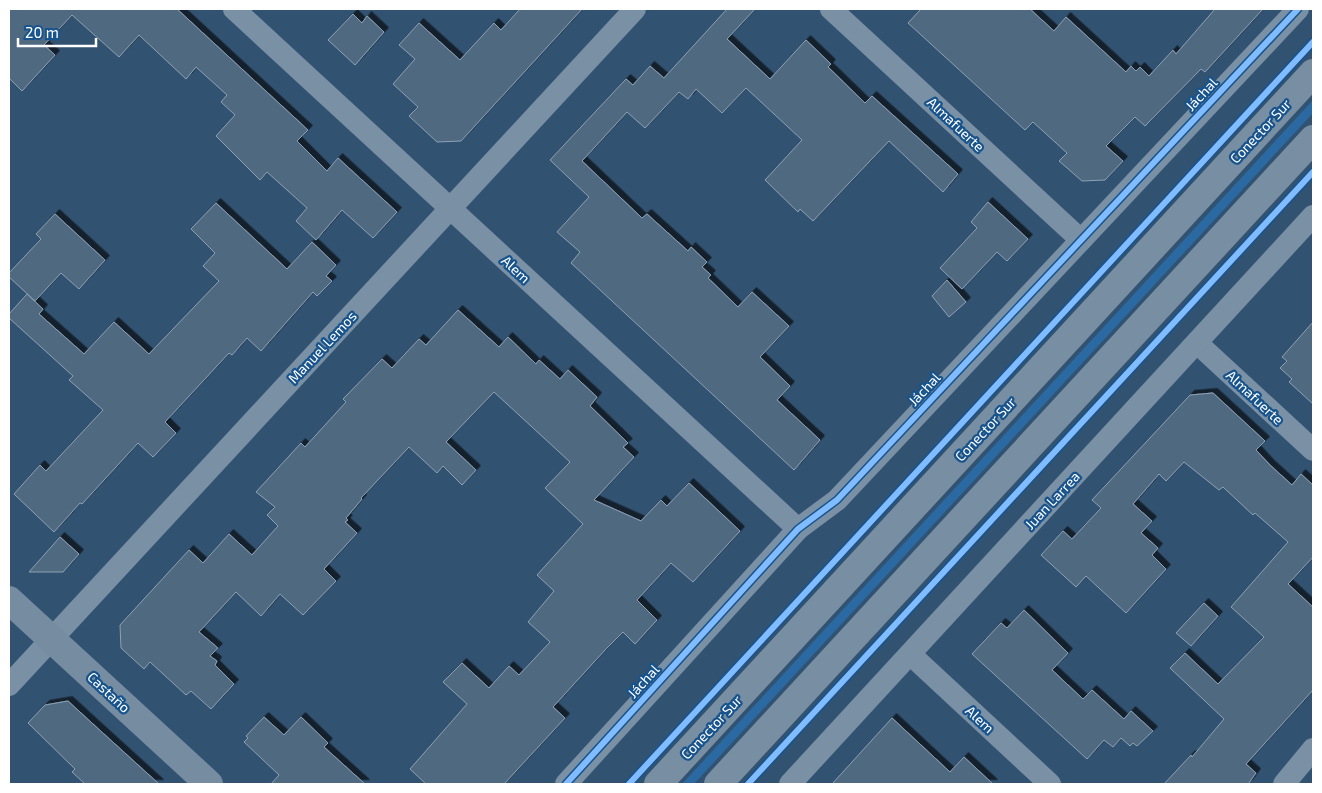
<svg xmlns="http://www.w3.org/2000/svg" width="1322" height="793" font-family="'Exo 2',sans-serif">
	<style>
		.green { fill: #2b69a2 }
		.building { fill: #4f6981; stroke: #8da1b4; filter: url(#shadow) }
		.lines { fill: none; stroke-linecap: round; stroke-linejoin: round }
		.street { stroke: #7990a5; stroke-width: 22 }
		.secondary { stroke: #758ca1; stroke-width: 28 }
		.primary { stroke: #788ea3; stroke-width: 28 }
		.cycleway-casing { stroke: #17538c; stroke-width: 9 }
		.cycleway { stroke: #80bcff; stroke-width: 6 }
		.labels { text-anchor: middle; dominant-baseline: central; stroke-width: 4.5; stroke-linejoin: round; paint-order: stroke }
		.street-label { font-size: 14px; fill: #fff; stroke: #17538c }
	</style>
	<defs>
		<filter id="shadow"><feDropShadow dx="4.5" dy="-4.5" stdDeviation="0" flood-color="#0009"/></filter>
	</defs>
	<rect width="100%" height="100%" fill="#325271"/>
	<!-- green -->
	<path class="green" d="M1313,100V113L694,784H682Z"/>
	<!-- building -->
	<g class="building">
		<path d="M9,9H177L308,130L297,141L327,171L338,158L397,212L373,238L342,210L316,240L296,221L307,208L267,172L260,180L216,136L235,115L221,102L227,95L196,67L186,79L139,35L119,57L72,15L44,45L55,55L22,91L9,78Z"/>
		<path d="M520,9H582L461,141L437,142L409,116L418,107L393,84L415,59L399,45L419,23L460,60L494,23L501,30Z"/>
		<path d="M727,9H755L727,39L770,79L806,40L831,64L828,67L865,103L872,96L958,174L943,192L889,141L813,221L800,209L798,212L765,180L802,140L746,88L722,113L696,89L688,99L679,92L645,128L627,112L582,161L642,218L647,214L688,251L691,247L707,262L702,267L711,275L708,278L738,307L752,292L789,326L760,357L790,386L777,400L820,440L794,470L571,263L580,252L557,232L589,197L550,160L626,79L633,85L650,66L664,78Z"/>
		<path d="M921,9H1030L1054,31L1066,17L1126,72L1131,66L1136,71L1140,67L1149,76L1173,50L1176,54L1215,9H1263L1205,72L1201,69L1145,126L1135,117L1106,146L1123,161L1105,180L1082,181L1059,161L1067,153L1033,122L1025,130L908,23Z"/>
		<path d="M353,14L362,23L367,16L384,32L355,65L328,40Z"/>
		<path d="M988,202L1028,239L1007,261L997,252L962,289L940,268L977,228L971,222Z"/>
		<path d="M216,203L287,269L312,242L336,265L326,276L332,281L317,296L313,292L261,351L247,338L232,355L229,353L165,422L176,433L153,457L138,443L82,504L80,503L54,532L14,494L40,465L46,471L103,410L69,380L73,376L9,318V314L27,294L43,309L39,314L84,354L114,322L149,354L219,281L203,266L215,253L191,229Z"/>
		<path d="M55,214L105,260L79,289L61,273L35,301L9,277V273L41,239L36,234Z"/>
		<path d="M947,280L966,302L949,317L932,296Z"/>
		<path d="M458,310L499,347L508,337L536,364L539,360L560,379L568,370L597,397L590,406L628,443L623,447L634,457L594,500L641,521L661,500L667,506L689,483L740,531L693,582L671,563L637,600L657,620L635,644L623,632L605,650L553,707L565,718L504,784H426L410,769L467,704L443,682L462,663L489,688L509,666L519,675L550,642L528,622L554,591L537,575L583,524L545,488L570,462L494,392L446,442L476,470L462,485L443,466L437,473L409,447L361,498L362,499L346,518L348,520L345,522L357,533L324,569L336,581L303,615L280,594L261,616L236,592L199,632L218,648L210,656L217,661L215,665L234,684L211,709L191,691L186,695L150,662L144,669L121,648L120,625L189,550L203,563L229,534L252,555L278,526L267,515L275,507L256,492L301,443L305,447L346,402L343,399L382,359L392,368L419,339L426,345Z"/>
		<path d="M1313,322V404L1289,382L1292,379L1280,368L1287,361L1282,357Z"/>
		<path d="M1213,393L1265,441L1256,450L1270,465L1292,485L1301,474L1313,485V557L1288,584L1313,607V690L1246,764L1256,773L1248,784H1164L1191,755L1192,757L1224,719L1170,668L1185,653L1218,684L1264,637L1231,607L1288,542L1255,513L1253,515L1223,487L1219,490L1184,462L1166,481L1159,474L1133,504L1152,521L1141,533L1158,548L1152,555L1166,569L1126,613L1086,576L1076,587L1041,555L1063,531L1072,539L1101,508L1092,500L1190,395Z"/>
		<path d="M60,537L79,554L63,572H29Z"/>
		<path d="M1204,603L1218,616L1191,646L1176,633Z"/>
		<path d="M1024,610L1068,653L1052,670L1083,699L1092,690L1124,719L1131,711L1153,731L1137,746L1133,743L1130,746L1121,738L1113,747L1104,740L1087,759L972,654L1001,623L1007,628Z"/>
		<path d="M68,701L93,724L159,784H85L72,772L75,769L28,723L45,705Z"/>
		<path d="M264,717L284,735L301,717L328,743L324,747L365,784H271L279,775L244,742L248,738L246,736Z"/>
		<path d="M892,718L950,772L964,757L993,784H832Z"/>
	</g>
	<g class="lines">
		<!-- street -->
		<g class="street">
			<path d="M234,9L798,529"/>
			<path d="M831,9L1081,240"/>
			<path d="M1197,343L1313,450"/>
			<path d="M910,654L1050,784"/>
			<path d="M9,685L635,9"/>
			<path d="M566,784L798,529L837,500L1298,9"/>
			<path d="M790,784L1313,216"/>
			<path d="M1284,784L1313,749"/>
		</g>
		<!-- secondary -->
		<path class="secondary" d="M9,600L209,784"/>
		<!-- primary -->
		<g class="primary">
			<path d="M658,784L1313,73"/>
			<path d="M718,784L1313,139"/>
		</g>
		<!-- cycleway casing -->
		<g class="cycleway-casing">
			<g id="cycleway">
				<path d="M566,784L798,529L837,500L1298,9"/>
				<path d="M629,784L1313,42"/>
				<path d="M748,784L1313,172"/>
			</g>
		</g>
		<!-- cycleway -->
		<use href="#cycleway" class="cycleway"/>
	</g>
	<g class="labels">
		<!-- street labels -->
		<g class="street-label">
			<text transform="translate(1201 94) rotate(-47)">Jáchal</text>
			<text transform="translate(956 124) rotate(43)">Almafuerte</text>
			<text transform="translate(1260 131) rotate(-47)">Conector Sur</text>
			<text transform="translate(516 269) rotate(43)">Alem</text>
			<text transform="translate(322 347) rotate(-47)">Manuel Lemos</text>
			<text transform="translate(924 389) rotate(-47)">Jáchal</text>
			<text transform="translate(1255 397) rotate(43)">Almafuerte</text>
			<text transform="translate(985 429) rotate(-47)">Conector Sur</text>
			<text transform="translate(1052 500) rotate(-47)">Juan Larrea</text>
			<text transform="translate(643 681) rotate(-48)">Jáchal</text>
			<text transform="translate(109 692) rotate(43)">Castaño</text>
			<text transform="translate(980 719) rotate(43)">Alem</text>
			<text transform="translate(711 727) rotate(-47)">Conector Sur</text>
		</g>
	</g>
	<!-- border -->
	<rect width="1322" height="793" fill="none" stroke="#ffffff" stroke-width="20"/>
	<!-- scale -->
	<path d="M18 38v8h78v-8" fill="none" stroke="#ffffff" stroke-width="2.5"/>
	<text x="25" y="38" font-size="15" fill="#ffffff" stroke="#17538c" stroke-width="4" paint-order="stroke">20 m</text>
</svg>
